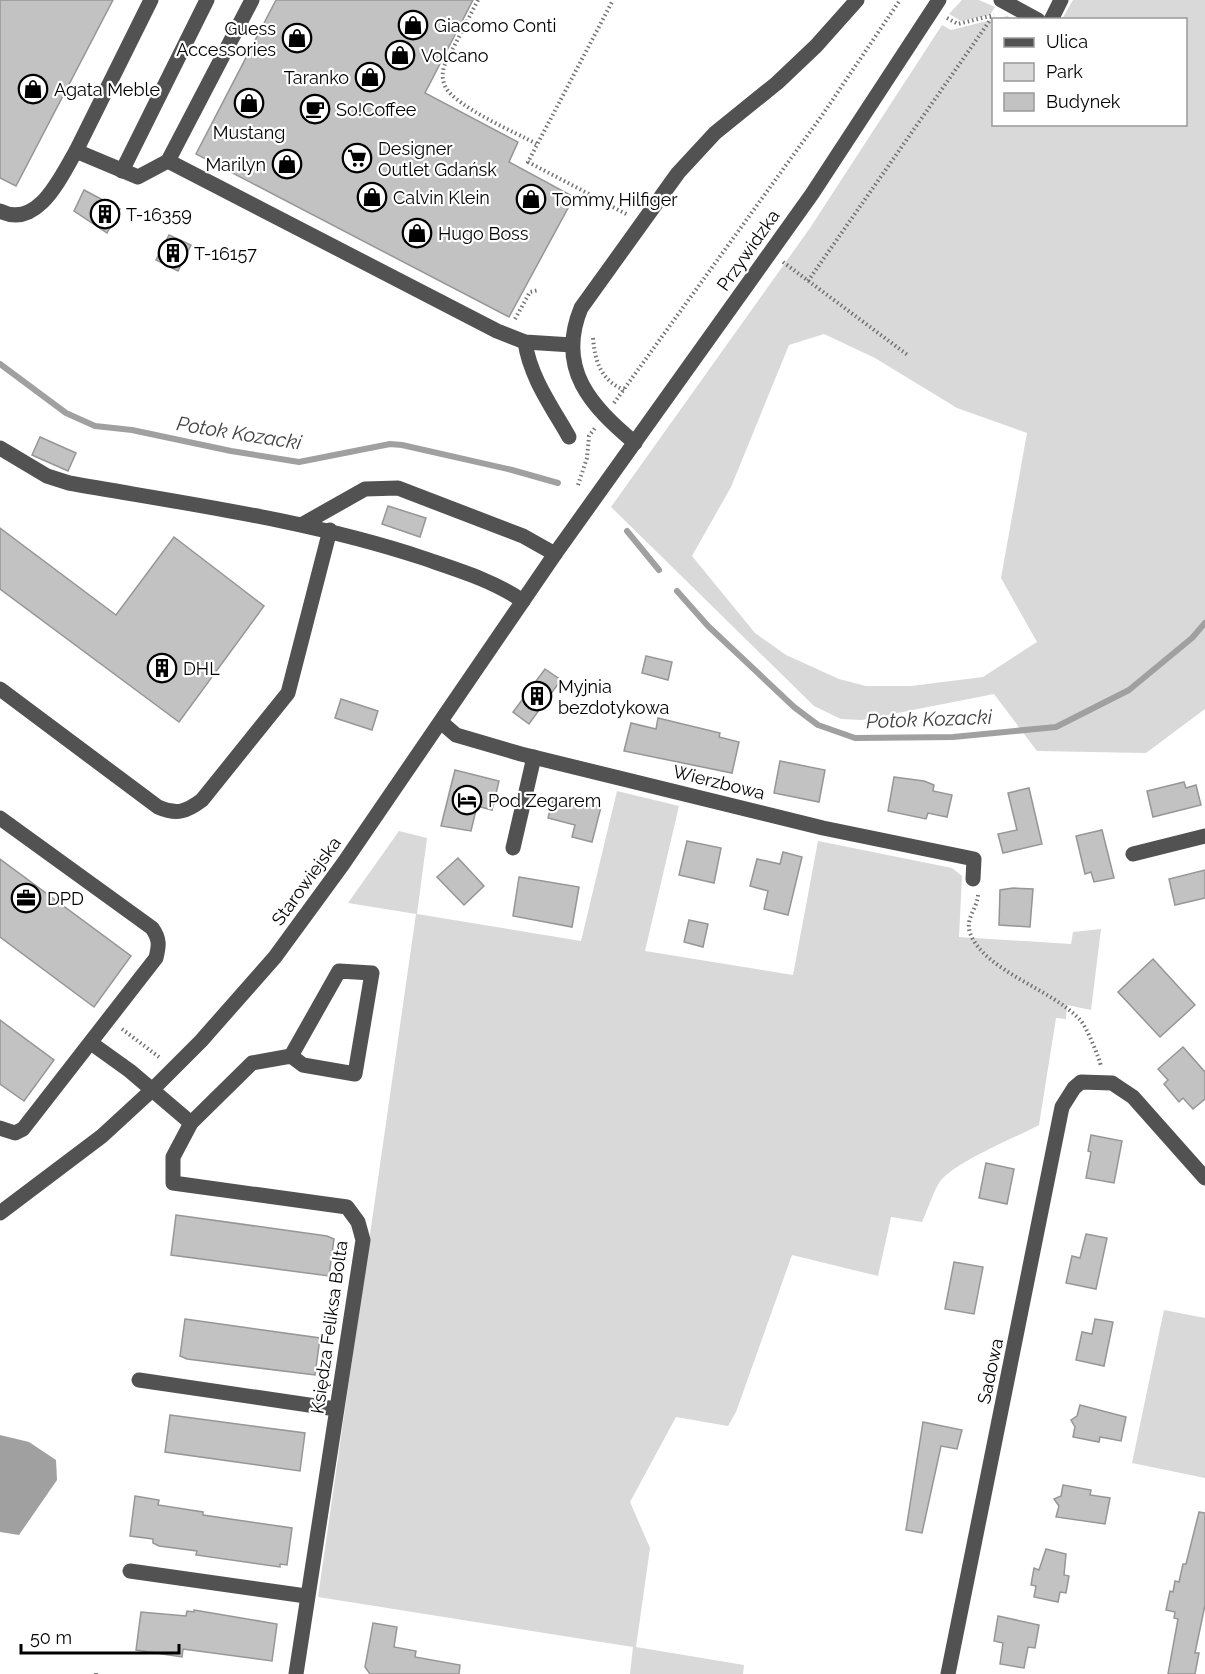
<svg xmlns="http://www.w3.org/2000/svg" width="1205" height="1674" font-family="Raleway,sans-serif">
	<style>
		.green { fill: #d9d9d9; fill-rule: evenodd }
		.water { fill: #a0a0a0 }
		.lines { fill: none; stroke-linecap: round; stroke-linejoin: round }
		.stream { stroke: #a0a0a0; stroke-width: 6 }
		.building { fill: #c2c2c2; stroke: #969696; stroke-width: 1.5 }
		.path { stroke: #747474; stroke-width: 4; stroke-dasharray: 1.5 3; stroke-linecap: butt }
		.minor { stroke: #525252; stroke-width: 15 }
		.labels { text-anchor: middle; dominant-baseline: central; stroke-width: 4.5; stroke-linejoin: round; paint-order: stroke }
		.poi-label { font-size: 18px; fill: #000; stroke: #fff; text-anchor: start }
		.street-label { font-size: 18px; fill: #000; stroke: #fff }
		.water-label { font-size: 20px; font-style: italic; fill: #414141; stroke: #fff }
	</style>
	<rect width="100%" height="100%" fill="#fff"/>
	<!-- green -->
	<g class="green">
		<path d="M962,0H979L995,7L990,15L961,21L949,14Z"/>
		<path d="M1073,0H1205V709L1146,753L1037,751L994,694L862,720L841,719L814,706L611,507L810,228L942,25L951,30L1007,16L1014,19L994,20V124H1186V20L1062,19ZM824,334L875,358L957,408L1027,433L1001,578L1037,642L983,677L911,686H866L839,679L786,655L755,633L692,556L731,487L789,345Z"/>
		<path d="M617,791L679,806L645,951L793,975L818,841L952,868L962,876L959,937L1071,944L1073,932L1101,929L1091,1010L1067,1005L1066,1019L1056,1018L1039,1125C1015,1138 952,1163 939,1183C932,1195 928,1209 922,1222L891,1217L878,1276L792,1255L736,1412L728,1426L676,1417L630,1502L650,1548L636,1647L744,1665L743,1674H630L633,1647L318,1597L416,914L348,903L399,831L427,838L417,914L581,941Z"/>
		<path d="M1164,1310L1205,1318V1478L1132,1463Z"/>
	</g>
	<!-- water -->
	<path class="water" d="M0,1435L29,1442L56,1460L57,1480L19,1535L0,1532Z"/>
	<g class="lines">
		<!-- stream -->
		<g class="stream">
			<path d="M0,364L66,413L95,426L132,430L231,451L299,462L390,444L402,445L512,470L558,483"/>
			<path d="M627,531L659,570"/>
			<path d="M677,591L708,626L794,707L818,725L855,738L953,737L1056,727L1129,690L1192,638L1205,623"/>
		</g>
	</g>
	<!-- building -->
	<g class="building">
		<path d="M0,0H113L16,186L0,178Z"/>
		<path d="M276,0H473L425,93L518,142L509,162L574,197L509,317L196,154Z"/>
		<path d="M84,190L120,209L107,233L74,211Z"/>
		<path d="M169,235L191,245L178,271L156,260Z"/>
		<path d="M40,437L76,453L68,471L32,455Z"/>
		<path d="M388,506L426,518L420,537L382,524Z"/>
		<path d="M0,528L116,615L174,537L264,606L179,722L0,589Z"/>
		<path d="M646,656L672,662L668,680L642,673Z"/>
		<path d="M545,669L561,680L529,724L513,712Z"/>
		<path d="M341,699L378,711L372,730L335,718Z"/>
		<path d="M658,718L720,733L719,737L739,742L732,773L624,751L631,723L656,729Z"/>
		<path d="M780,761L825,770L819,802L774,793Z"/>
		<path d="M455,770L499,781L492,810L477,806L471,831L441,826Z"/>
		<path d="M894,777L924,781L934,785L933,791L952,795L947,817L928,813L926,819L888,811Z"/>
		<path d="M1184,782L1186,788L1196,785L1201,805L1153,817L1147,791Z"/>
		<path d="M1029,788L1042,844L1003,853L998,834L1017,830L1008,793Z"/>
		<path d="M563,798L601,807L592,842L572,837L575,825L548,818L553,799L562,801Z"/>
		<path d="M1102,830L1114,878L1094,882L1091,872L1085,874L1076,836Z"/>
		<path d="M687,841L721,848L714,883L679,875Z"/>
		<path d="M783,852L802,857L788,915L764,909L768,891L750,886L757,859L780,864Z"/>
		<path d="M458,858L484,886L464,905L437,877Z"/>
		<path d="M0,859L131,956L94,1007L0,937Z"/>
		<path d="M1205,870V898L1175,905L1169,879Z"/>
		<path d="M519,877L579,887L572,927L513,916Z"/>
		<path d="M1013,888L1033,889L1030,927L999,925L1000,890Z"/>
		<path d="M689,920L708,924L703,947L684,942Z"/>
		<path d="M1153,959L1195,1005L1160,1037L1118,992Z"/>
		<path d="M0,1020L54,1060L24,1101L0,1084Z"/>
		<path d="M1183,1047L1205,1072V1099L1193,1109L1183,1098L1179,1102L1164,1084L1168,1080L1158,1069Z"/>
		<path d="M1091,1135L1122,1141L1114,1183L1086,1178L1091,1152L1088,1151Z"/>
		<path d="M986,1163L1014,1169L1007,1204L979,1198Z"/>
		<path d="M176,1215L327,1236L334,1239L329,1276L171,1255Z"/>
		<path d="M1086,1234L1107,1238L1096,1289L1066,1283L1072,1256L1080,1258Z"/>
		<path d="M954,1262L983,1267L974,1314L945,1309Z"/>
		<path d="M185,1319L320,1338L315,1375L187,1359L180,1356Z"/>
		<path d="M1095,1319L1113,1322L1104,1366L1076,1360L1082,1332L1092,1334Z"/>
		<path d="M1080,1405L1126,1417L1121,1441L1100,1437L1099,1442L1073,1437L1075,1427L1071,1420L1077,1416Z"/>
		<path d="M170,1415L305,1433L300,1471L165,1452Z"/>
		<path d="M923,1422L962,1430L957,1449L941,1446L922,1533L906,1530Z"/>
		<path d="M1063,1485L1091,1490L1090,1495L1110,1498L1105,1524L1056,1517L1059,1506L1054,1499L1061,1496Z"/>
		<path d="M135,1496L159,1500L158,1505L203,1512V1515L292,1528L287,1565L280,1564V1567L196,1555L197,1551L159,1546L153,1543V1539L130,1536Z"/>
		<path d="M1199,1512L1205,1513V1605L1195,1653H1199L1195,1674H1168L1178,1619L1174,1618L1175,1612L1166,1610L1170,1591L1173,1592L1175,1581L1179,1582L1183,1564H1186Z"/>
		<path d="M1046,1549L1066,1554L1064,1575L1069,1576L1066,1593L1060,1592L1058,1602L1034,1597L1036,1586L1031,1585L1034,1568L1039,1570Z"/>
		<path d="M194,1610L277,1624L272,1661L183,1649L182,1657L136,1650L141,1612L186,1616L187,1611L194,1612Z"/>
		<path d="M998,1616L1039,1625L1035,1648L1028,1647L1024,1668L1000,1664L1003,1643L994,1641Z"/>
		<path d="M373,1623L397,1627L394,1647L416,1651L415,1657L460,1665L459,1674H370L365,1667Z"/>
	</g>
	<g class="lines">
		<!-- path -->
		<g class="path">
			<path d="M478,0L444,66C442,75 442,80 446,88C457,107 516,133 537,144"/>
			<path d="M947,18L958,24L994,15"/>
			<path d="M589,194L528,162L613,0"/>
			<path d="M609,205L628,215"/>
			<path d="M783,262L909,356"/>
			<path d="M808,281L993,16"/>
			<path d="M515,319L530,292L539,290"/>
			<path d="M593,338C595,362 601,380 624,390"/>
			<path d="M614,403L823,114L900,0"/>
			<path d="M578,485L587,458L589,436L595,428"/>
			<path d="M978,895C977,909 965,919 970,933C985,972 1053,989 1081,1021C1086,1026 1100,1059 1101,1067"/>
			<path d="M122,1029L159,1057"/>
			<path d="M96,1674V1673"/>
		</g>
		<!-- minor -->
		<g class="minor">
			<path d="M1001,0L1038,20"/>
			<path d="M1051,20L1061,0"/>
			<path d="M76,151L151,0"/>
			<path d="M168,161L497,331L525,342L572,345"/>
			<path d="M122,171L207,0"/>
			<path d="M0,211C38,230 61,176 76,151L138,177L168,161L252,0"/>
			<path d="M525,342C530,377 552,407 569,437"/>
			<path d="M635,443C591,406 556,369 581,308L678,173L715,133L777,83L816,46L857,0"/>
			<path d="M0,448L47,476L69,483C188,504 308,520 423,558C458,570 492,580 523,601"/>
			<path d="M303,524L365,489L398,488L523,536L555,554"/>
			<path d="M0,689L158,807C177,815 186,812 202,800L288,693L330,530"/>
			<path d="M441,722L456,735L521,754L823,828L974,859L973,879"/>
			<path d="M0,818L152,928C160,939 159,946 156,958L23,1129L15,1133L0,1128"/>
			<path d="M513,848L534,757"/>
			<path d="M1133,854L1205,836"/>
			<path d="M91,1043L130,1071L191,1123"/>
			<path d="M291,1056L303,1065L355,1074L372,973L339,971L291,1056L252,1063L191,1123L173,1157V1183L347,1207L358,1222L363,1240L296,1674"/>
			<path d="M0,1213L102,1136L152,1090L201,1041L275,957L343,864L555,554L812,194L939,0"/>
			<path d="M139,1380L336,1409"/>
			<path d="M130,1571L306,1596"/>
			<path d="M948,1674L1062,1107L1074,1088L1081,1082L1112,1083L1133,1097L1205,1178"/>
		</g>
	</g>
	<!-- icons -->
	<defs>
		<g id="shop-ring" transform="scale(1.5)"><circle r="9.5" fill="#fff" stroke="#000" stroke-width="1.5"/><path d="M-5-2.5h2.3a2.7 3.5 0 0 1 5.4 0H5L5.5 6h-11ZM-1.5-2.5h3a1.5 2.3 0 0 0-3 0Z" fill="#000"/></g>
		<g id="cafe-ring" transform="scale(1.5)"><circle r="9.5" fill="#fff" stroke="#000" stroke-width="1.5"/><path d="M-5.5-4.5H6V0H3Q3 3.5 0 3.5H-2.5Q-5.5 3.5-5.5 0ZM3-3.2v2h1.7v-2ZM-6 4.5H4V6H-6Z" fill="#000"/></g>
		<g id="supermarket-ring" transform="scale(1.5)"><circle r="9.5" fill="#fff" stroke="#000" stroke-width="1.5"/><path d="M-6-5.5h2.5l.6 2H6L4.5 2H-2.5L-4.4-4H-6ZM-1.5 3.2a1.3 1.3 0 1 0 .1 0ZM3 3.2a1.3 1.3 0 1 0 .1 0Z" fill="#000"/></g>
		<g id="building-ring" transform="scale(1.5)"><circle r="9.5" fill="#fff" stroke="#000" stroke-width="1.5"/><path d="M-4-6H4V6H1V3H-1V6H-4ZM-2.5-4.3h1.7v1.8h-1.7ZM.8-4.3h1.7v1.8H.8ZM-2.5-1h1.7V.8h-1.7ZM.8-1h1.7V.8H.8Z" fill="#000"/></g>
		<g id="hotel-ring" transform="scale(1.5)"><circle r="9.5" fill="#fff" stroke="#000" stroke-width="1.5"/><path d="M-6-4.5h1.5V1H6V5H4.5V3h-9V5H-6ZM-4 0a1.8 1.8 0 1 1 3.6 0ZM.5 0V-2.5h3Q6-2.5 6 0Z" fill="#000"/></g>
		<g id="office-ring" transform="scale(1.5)"><circle r="9.5" fill="#fff" stroke="#000" stroke-width="1.5"/><path d="M-6-3h4V-5.5h4V-3h4V5H-6ZM-1-4.5V-3h2v-1.5ZM-6 0V1H6V0Z" fill="#000"/></g>
	</defs>
	<g fill-rule="evenodd">
		<use href="#shop-ring" x="413" y="25"/>
		<use href="#shop-ring" x="297" y="38"/>
		<use href="#shop-ring" x="400" y="55"/>
		<use href="#shop-ring" x="370" y="77"/>
		<use href="#shop-ring" x="33" y="89"/>
		<use href="#shop-ring" x="249" y="103"/>
		<use href="#cafe-ring" x="315" y="109"/>
		<use href="#supermarket-ring" x="357" y="158"/>
		<use href="#shop-ring" x="287" y="164"/>
		<use href="#shop-ring" x="372" y="197"/>
		<use href="#shop-ring" x="531" y="199"/>
		<use href="#building-ring" x="105" y="214"/>
		<use href="#shop-ring" x="417" y="233"/>
		<use href="#building-ring" x="173" y="253"/>
		<use href="#building-ring" x="162" y="668"/>
		<use href="#building-ring" x="537" y="696"/>
		<use href="#hotel-ring" x="467" y="800"/>
		<use href="#office-ring" x="26" y="898"/>
	</g>
	<g class="labels">
		<!-- poi labels -->
		<g class="poi-label">
			<text x="434" y="25">Giacomo Conti</text>
			<text x="276" y="28" text-anchor="end">Guess<tspan x="276" dy="21">Accessories</tspan></text>
			<text x="421" y="55">Volcano</text>
			<text x="349" y="77" text-anchor="end">Taranko</text>
			<text x="54" y="89">Agata Meble</text>
			<text x="336" y="109">So!Coffee</text>
			<text x="249" y="132" text-anchor="middle">Mustang</text>
			<text x="378" y="148">Designer<tspan x="378" dy="21">Outlet Gdańsk</tspan></text>
			<text x="266" y="164" text-anchor="end">Marilyn</text>
			<text x="393" y="197">Calvin Klein</text>
			<text x="552" y="199">Tommy Hilfiger</text>
			<text x="126" y="214">T-16359</text>
			<text x="438" y="233">Hugo Boss</text>
			<text x="194" y="253">T-16157</text>
			<text x="183" y="668">DHL</text>
			<text x="558" y="686">Myjnia<tspan x="558" dy="21">bezdotykowa</tspan></text>
			<text x="488" y="800">Pod Zegarem</text>
			<text x="47" y="898">DPD</text>
		</g>
		<!-- street labels -->
		<g class="street-label">
			<text transform="translate(748 250) rotate(-55)">Przywidzka</text>
			<text transform="translate(719 782) rotate(14)">Wierzbowa</text>
			<text transform="translate(306 881) rotate(-54)">Starowiejska</text>
			<text transform="translate(329 1327) rotate(-82)">Księdza Feliksa Bolta</text>
			<text transform="translate(990 1371) rotate(-78)">Sadowa</text>
		</g>
		<!-- water labels -->
		<g class="water-label">
			<text transform="translate(239 433) rotate(9)">Potok Kozacki</text>
			<text transform="translate(929 719) rotate(-2)">Potok Kozacki</text>
		</g>
	</g>
	<!-- legend -->
	<rect x="992" y="18" width="195" height="108" fill="#ffffff" stroke="#999999" stroke-width="1.5"/>
	<rect x="1004" y="38" width="30" height="9" fill="#525252" stroke="#999999" stroke-width="1.5"/>
	<text x="1046" y="48" font-size="18" fill="#000000">Ulica</text>
	<rect x="1004" y="63" width="30" height="18" fill="#d9d9d9" stroke="#999999" stroke-width="1.5"/>
	<text x="1046" y="78" font-size="18" fill="#000000">Park</text>
	<rect x="1004" y="93" width="30" height="18" fill="#c2c2c2" stroke="#999999" stroke-width="1.5"/>
	<text x="1046" y="108" font-size="18" fill="#000000">Budynek</text>
	<!-- scale -->
	<path d="M21 1644v9h158v-9" fill="none" stroke="#000000" stroke-width="3"/>
	<text x="30" y="1644" font-size="18" fill="#000000" stroke="#ffffff" stroke-width="4.5" paint-order="stroke">50 m</text>
</svg>
